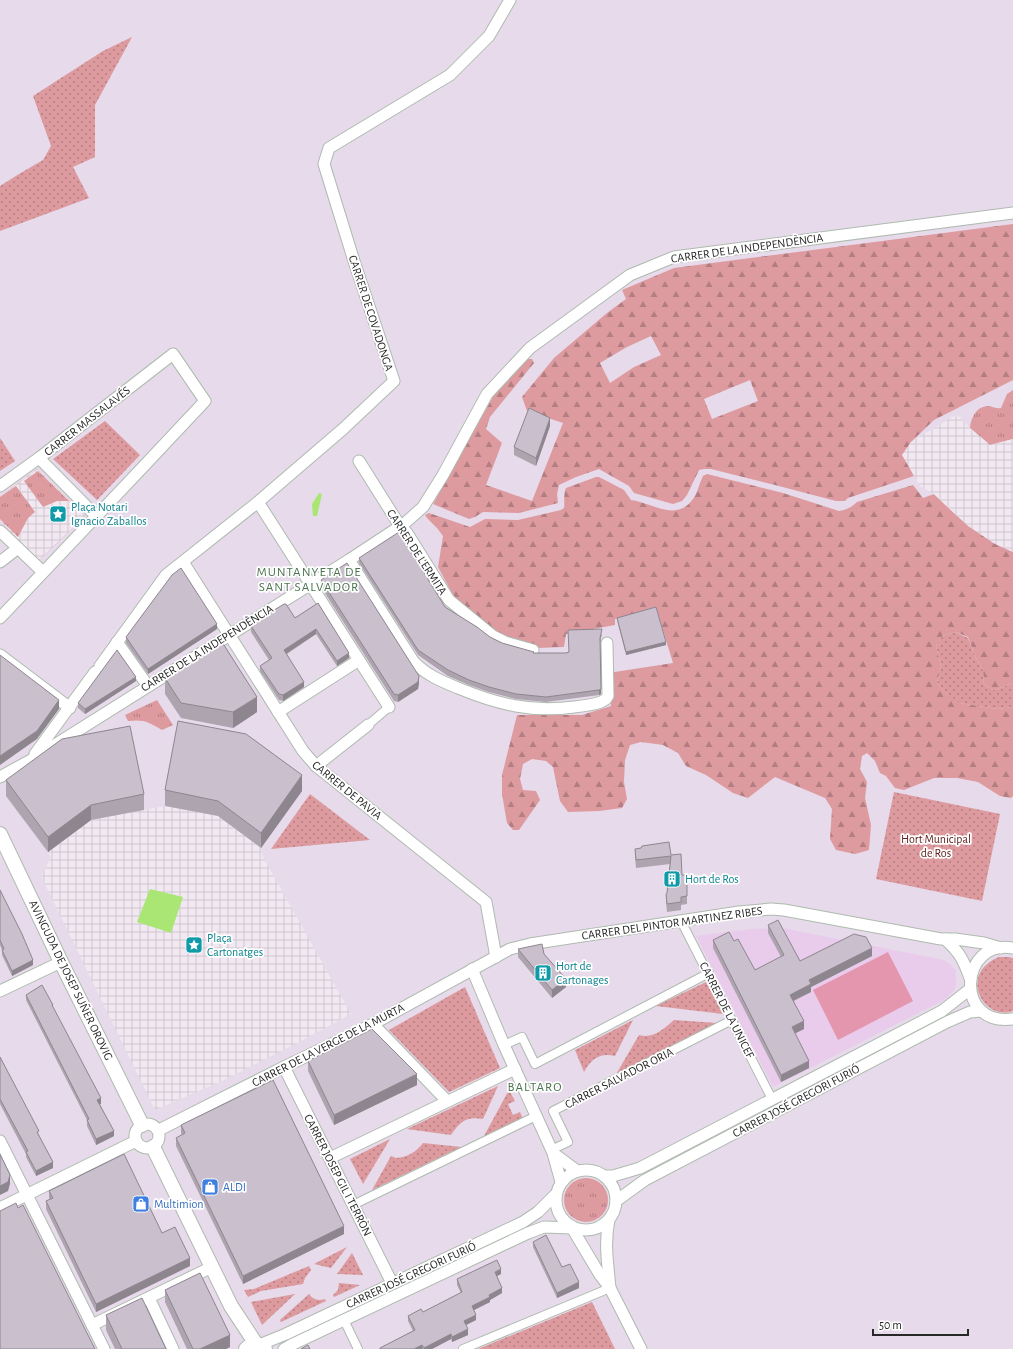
<svg xmlns="http://www.w3.org/2000/svg" width="1013" height="1349" font-family="'Alegreya Sans',sans-serif">
	<style>
		.education { fill: #e9cbeb }
		.grass { fill: url(#grass-dots) }
		.forest { fill: url(#forest-firs); fill-rule: evenodd }
		.park { fill: url(#park-tufts) }
		.pitch { fill: #e496ae }
		.plaza { fill: url(#plaza-grid); fill-rule: evenodd }
		.water { fill: #a9e674 }
		.lines { fill: none; stroke-linecap: round; stroke-linejoin: round }
		.pedestrian-casing { stroke: #aebbaf; stroke-width: 10 }
		.minor-casing { stroke: #aebbaf; stroke-width: 13 }
		.tertiary-casing { stroke: #aebbaf; stroke-width: 16 }
		.pedestrian { stroke: #fff; stroke-width: 8 }
		.minor { stroke: #fff; stroke-width: 11 }
		.tertiary { stroke: #fff; stroke-width: 14 }
		.wall { fill: #aea4af }
		.shaded-wall { fill: #8d868f }
		.building { fill: #cabfcc; stroke: #8d868f }
		.labels { text-anchor: middle; dominant-baseline: central; stroke-width: 3.5; stroke-linejoin: round; paint-order: stroke }
		.street-label { font-size: 12px; fill: #282828; stroke: #fff }
		.culture-label { font-size: 12px; fill: #0d838f; stroke: #fff; text-anchor: start }
		.park-label { font-size: 12px; fill: #5f221e; stroke: #fff }
		.shop-label { font-size: 12px; fill: #366cbe; stroke: #fff; text-anchor: start }
		.neighbourhood-label { font-size: 13px; letter-spacing: 1px; fill: #4c754f; stroke: #fff }
	</style>
	<defs>
		<pattern id="grass-dots" width="8" height="8" patternUnits="userSpaceOnUse"><rect width="8" height="8" fill="#dd9a9f"/><path d="M2 2h.1M6 6h.1" fill="none" stroke="#b37e82" stroke-width="1.8" stroke-linecap="round"/></pattern>
		<pattern id="forest-firs" width="22" height="20" patternUnits="userSpaceOnUse"><rect width="22" height="20" fill="#dd9a9f"/><path d="M5 1l3.5 6h-7zM16 11l3.5 6h-7z" fill="#b37e82"/></pattern>
		<pattern id="park-tufts" width="24" height="20" patternUnits="userSpaceOnUse"><rect width="24" height="20" fill="#dd9a9f"/><path d="M3 7l-1-3M5 7V3M7 7l1-3M15 17l-1-3M17 17v-4M19 17l1-3" fill="none" stroke="#b37e82"/></pattern>
		<pattern id="plaza-grid" width="8" height="8" patternUnits="userSpaceOnUse"><rect width="8" height="8" fill="#f1e8f2"/><path d="M0 4h8M4 0v8" fill="none" stroke="#cfc7d0"/></pattern>
	</defs>
	<rect width="100%" height="100%" fill="#e7daea"/>
	<!-- education -->
	<path class="education" d="M782,928L944,960L950,964L956,971V985L954,991L944,1000L773,1087L696,936L752,929Z"/>
	<!-- grass -->
	<g class="grass">
		<path d="M132,37L95,105V157L73,167L89,198L0,231V186L19,174L43,160L51,146L33,96L103,51Z"/>
		<path d="M105,421L140,455L97,500L53,459Z"/>
		<path d="M0,438L15,461L0,471Z"/>
		<path d="M956,632L968,638L975,656L983,670L984,684L994,690L1013,683V707L997,709L959,703L943,691L937,683L941,666L936,646L942,636Z"/>
		<path d="M894,792L1000,814L982,901L876,879Z"/>
		<path d="M310,794L370,840L271,849Z"/>
		<path d="M999,957H1009L1013,958V1011C984,1022 957,974 999,957Z"/>
		<path d="M706,982L723,1014L656,1006Z"/>
		<path d="M465,987L500,1068L449,1092L389,1030Z"/>
		<path d="M633,1020L615,1056C600,1052 591,1059 584,1072L575,1050Z"/>
		<path d="M674,1020L717,1023L615,1076L639,1035C653,1039 664,1029 674,1020Z"/>
		<path d="M498,1086L483,1119C467,1116 460,1121 451,1135L407,1129Z"/>
		<path d="M509,1090L515,1101L508,1104L513,1115L520,1112L523,1119L484,1136Z"/>
		<path d="M390,1139L363,1184L350,1159Z"/>
		<path d="M423,1143L461,1147L372,1190L391,1156L396,1158C408,1157 416,1152 423,1143Z"/>
		<path d="M347,1247L331,1268L314,1264Z"/>
		<path d="M352,1253L363,1275L337,1274Z"/>
		<path d="M309,1266L311,1270L305,1278L303,1284L261,1291L248,1297L244,1290L254,1289Z"/>
		<path d="M339,1283L360,1285L334,1297L333,1295L338,1290Z"/>
		<path d="M295,1294L262,1325L251,1302Z"/>
		<path d="M309,1294C313,1300 318,1301 325,1299L326,1301L281,1322L280,1320Z"/>
		<path d="M592,1302L615,1349H478Z"/>
	</g>
	<!-- forest -->
	<g class="forest">
		<path d="M1013,224V380L934,420L911,442L903,455L914,476L848,498L845,501H836L775,485L711,469H704L699,470L687,495L682,501L673,504L634,493L629,486L599,469L576,477L559,485L557,494L558,503L519,513L483,512L475,517L469,519L433,504L494,395L526,359H532L534,363L490,417L486,429L502,443L486,485L532,501L563,423L527,411L522,397L554,358L607,313L626,299L622,290L674,268ZM651,336L661,355L634,367L610,383L600,363L627,347ZM750,380L758,401L712,419L704,399Z"/>
		<path d="M707,474L783,493L839,511C846,510 852,507 857,502L913,485L923,498L934,494C960,520 980,537 1013,552V683L994,690L984,684L983,670L975,656L968,637L956,632L942,636L936,646L941,666L937,683L943,691L960,703L997,709L1013,707V796L1011,798L1000,796L978,782L957,778H934L904,790L895,788L886,776L880,773L875,761L867,753L862,756L860,769L867,782L865,798L871,825L869,850L855,854L836,850L830,839L832,809L825,798L775,777L748,798L733,793L706,775L686,766L678,753L663,745L641,742L630,745L625,760L624,782L627,799L622,808L599,811L568,812L560,801L553,767L546,761L532,759L523,764L520,779L523,790L536,791L540,800L519,830H513L507,823L502,794V775L517,715H582L611,706L608,673L673,663L656,607L615,619V625L566,634L564,647L537,648L505,640L469,614L452,593L438,567L443,536L437,528L427,518L425,515L429,513L470,527L485,519L518,520L561,510L564,508C565,502 563,494 566,488L596,477H599L624,490L631,500C654,503 678,524 695,496C698,490 700,482 703,476Z"/>
	</g>
	<!-- park -->
	<g class="park">
		<path d="M1013,390V439L990,445L970,428C971,418 976,406 989,406C994,407 996,409 1001,408L1007,394Z"/>
		<path d="M37,469L85,516L38,561L0,520V497Z"/>
		<path d="M157,700L173,725L162,730C149,722 144,719 128,721L125,715Z"/>
		<circle cx="586" cy="1200" r="22"/>
	</g>
	<!-- pitch -->
	<path class="pitch" d="M888,952L913,1001L838,1040L813,990Z"/>
	<!-- plaza -->
	<g class="plaza">
		<path d="M954,416L960,417L970,428L990,445L1013,439V552L995,544L968,526L934,494L920,486L902,455L911,442Z"/>
		<path d="M37,469L85,516L38,561L0,520V519L18,537L28,518L35,512L16,486L0,497ZM38,471L69,501H57L43,507L24,481Z"/>
		<path d="M165,806L218,816L261,848L262,855L351,1014L299,1042L224,1080L155,1110L41,876L51,858L48,852L91,820Z"/>
	</g>
	<!-- water -->
	<g class="water">
		<path d="M319,493L322,494L317,516H313L312,504Z"/>
		<path d="M150,889L183,897L171,933L137,922Z"/>
	</g>
	<g class="lines">
		<!-- pedestrian casing -->
		<g class="pedestrian-casing">
			<g id="pedestrian">
				<path d="M368,725L389,707"/>
				<path d="M681,921L772,1099"/>
				<path d="M504,1045L522,1037L535,1064L709,973"/>
				<path d="M551,1150L568,1142L553,1111L732,1020"/>
				<path d="M353,1205L536,1116"/>
				<path d="M344,1320L358,1349"/>
				<path d="M463,1349L610,1288"/>
			</g>
		</g>
		<!-- minor casing -->
		<g class="minor-casing">
			<g id="minor">
				<path d="M39,458L96,516"/>
				<path d="M359,461L400,526L407,533L449,600L493,636L505,642L533,650"/>
				<path d="M0,486L39,458L173,354L205,401L142,468L0,618"/>
				<path d="M258,502L389,707"/>
				<path d="M0,531L43,572"/>
				<path d="M349,560L413,661C426,675 441,681 458,688C497,704 531,713 574,707C583,706 593,705 601,702L606,699L608,696L607,643"/>
				<path d="M0,562L18,548"/>
				<path d="M183,562L303,751L316,766L486,902L496,957"/>
				<path d="M117,642L148,686"/>
				<path d="M0,655L70,708"/>
				<path d="M100,666L166,575L258,502L343,429L394,381L353,258L324,164L329,148L450,75L489,36L510,0"/>
				<path d="M278,712L359,660"/>
				<path d="M35,754L95,672"/>
				<path d="M316,766L368,725"/>
				<path d="M0,777L31,760L349,560L405,523L423,507L443,475L487,394L530,348L630,275L674,257L1013,213"/>
				<path d="M945,939C960,953 963,959 970,978"/>
				<path d="M1013,948C960,938 953,1027 1013,1019"/>
				<path d="M472,969L504,1045L553,1153L561,1182"/>
				<path d="M0,991L61,962"/>
				<path d="M373,1024L447,1101"/>
				<path d="M284,1067L392,1283"/>
				<circle cx="147" cy="1136" r="12"/>
				<path d="M159,1130L284,1067L373,1024L510,949L530,944L739,912L771,909L784,910L941,939H955L984,943L1001,948"/>
				<path d="M0,1141L104,1349"/>
				<path d="M553,1153L577,1171"/>
				<path d="M330,1158L515,1069"/>
				<circle cx="586" cy="1200" r="30"/>
				<path d="M604,1176H613L640,1168L942,1011L970,989"/>
				<path d="M616,1201L645,1180L947,1022L970,1012L981,1011"/>
				<path d="M0,1208L136,1141"/>
				<path d="M609,1220C604,1243 608,1265 610,1288"/>
				<path d="M149,1298L173,1349"/>
				<path d="M92,1325L212,1267"/>
				<path d="M259,1345L286,1334L523,1222L538,1212L555,1195"/>
				<path d="M284,1349L291,1345L528,1233L544,1227L572,1228L600,1275L610,1288L641,1349"/>
			</g>
		</g>
		<!-- tertiary casing -->
		<g class="tertiary-casing">
			<g id="tertiary">
				<path d="M0,834L61,962L142,1125"/>
				<path d="M153,1147L231,1306L256,1344"/>
				<path d="M246,1349C252,1343 259,1343 265,1349"/>
			</g>
		</g>
		<!-- pedestrian -->
		<use href="#pedestrian" class="pedestrian"/>
		<!-- minor -->
		<use href="#minor" class="minor"/>
		<!-- tertiary -->
		<use href="#tertiary" class="tertiary"/>
	</g>
	<!-- wall -->
	<g class="wall">
		<path d="M550,426L536,466L514,455V447Z"/>
		<path d="M359,558L445,607L490,637L502,643L534,653H566L602,634L600,643L601,694L599,695L546,702L516,699L489,692L469,685L448,676L418,655L359,563Z"/>
		<path d="M321,580L419,683L418,689L398,702L394,701L321,587Z"/>
		<path d="M318,603L349,658L337,666L316,634L287,654L304,687L283,701L279,700L260,671V666L269,660L251,632V626L295,618Z"/>
		<path d="M617,618L666,645L626,655L617,620Z"/>
		<path d="M217,629L148,674L126,643V637Z"/>
		<path d="M165,678L257,712L233,728L181,718L165,694Z"/>
		<path d="M136,681L85,714L78,708V703Z"/>
		<path d="M6,780L144,794V810L91,820L48,852L6,796Z"/>
		<path d="M165,790L302,791L261,848L218,816L165,806Z"/>
		<path d="M635,849L671,855L682,875H687V904L681,905V910L667,912L666,902V894L667,893L670,864L636,868L635,857Z"/>
		<path d="M0,890L33,965L12,976L2,955V950L0,945Z"/>
		<path d="M768,925L800,961L872,956L811,987V992L794,1001L804,1029L795,1033L809,1068L781,1082L713,948V940L734,941L755,970L781,957L768,933Z"/>
		<path d="M518,949L544,954L566,987L552,998L518,957Z"/>
		<path d="M26,995L53,1008L101,1104H100L114,1136L96,1145L87,1126V1120L26,1000Z"/>
		<path d="M0,1057L39,1135L53,1168L36,1176L26,1157V1154L0,1104Z"/>
		<path d="M308,1061L417,1085L334,1125L308,1071Z"/>
		<path d="M181,1125L344,1234L243,1284L176,1146V1138L182,1135L181,1133Z"/>
		<path d="M49,1191L162,1233L190,1266L96,1312L46,1209V1201L50,1200L49,1198Z"/>
		<path d="M533,1242L562,1267L579,1288L557,1298L533,1247Z"/>
		<path d="M501,1274L497,1276L502,1293L490,1300V1302L474,1310L476,1320L466,1325L468,1335L452,1342L451,1339L432,1349H380V1348L413,1331L408,1321V1316L423,1312L461,1293L457,1285V1279Z"/>
		<path d="M165,1290L230,1347L226,1349H187L165,1302Z"/>
		<path d="M106,1315L166,1349H115L106,1330Z"/>
	</g>
	<!-- shaded-wall -->
	<g class="shaded-wall">
		<path d="M550,418V426L536,466V458Z"/>
		<path d="M217,624V629L148,674V669Z"/>
		<path d="M316,629V634L284,655V650Z"/>
		<path d="M666,642V645L626,655V652Z"/>
		<path d="M349,653V658L337,666V661Z"/>
		<path d="M419,676V683L418,689L398,702V695Z"/>
		<path d="M136,677V681L85,714V709Z"/>
		<path d="M304,682V687L283,701V695Z"/>
		<path d="M601,689V694L599,695V690Z"/>
		<path d="M257,697V712L233,728V712Z"/>
		<path d="M59,700V709L37,739L0,765V756Z"/>
		<path d="M302,775V791L261,848V833Z"/>
		<path d="M91,805V820L48,852V837Z"/>
		<path d="M872,948V956L811,987V992L790,1002V995L809,980Z"/>
		<path d="M33,960V965L12,976V971Z"/>
		<path d="M566,979V987L552,998V990Z"/>
		<path d="M804,1021V1029L792,1035V1027Z"/>
		<path d="M809,1061V1068L781,1082V1075Z"/>
		<path d="M417,1074V1085L334,1125V1115Z"/>
		<path d="M101,1098V1104L97,1105V1100Z"/>
		<path d="M114,1131V1136L96,1145V1139Z"/>
		<path d="M53,1162V1168L36,1176V1171Z"/>
		<path d="M10,1175V1184L8,1191L0,1195V1186Z"/>
		<path d="M344,1226V1234L243,1284V1276Z"/>
		<path d="M190,1258V1266L96,1312V1304Z"/>
		<path d="M501,1269V1274L495,1277V1272Z"/>
		<path d="M579,1282V1288L557,1298V1293Z"/>
		<path d="M502,1288V1293L490,1300V1302L472,1311V1306L489,1295Z"/>
		<path d="M476,1315V1320L464,1326V1321Z"/>
		<path d="M468,1329V1335L452,1342V1337Z"/>
		<path d="M451,1334V1339L432,1349H424V1348Z"/>
		<path d="M230,1335V1347L226,1349H200Z"/>
		<path d="M422,1345V1349H414Z"/>
	</g>
	<!-- building -->
	<g class="building">
		<path d="M529,408L550,418L536,458L514,447Z"/>
		<path d="M399,532L445,607L477,627L490,637L502,643L534,652L533,653H566L569,652L568,630L602,629L600,638L601,689L599,690L546,697L516,694L489,687L469,680L448,670L418,650L359,558Z"/>
		<path d="M347,563L419,676L418,682L398,695L394,694L321,580Z"/>
		<path d="M181,568L217,624L148,669L126,637L172,575Z"/>
		<path d="M318,603L349,653L337,661L316,629L284,650L304,682L283,695L279,694L260,666L272,658L251,626L253,623L284,604H286L295,618Z"/>
		<path d="M656,607L666,642L626,652L617,618Z"/>
		<path d="M222,642L257,697L233,712L181,703L165,678Z"/>
		<path d="M117,650L136,677L85,709L78,703Z"/>
		<path d="M0,655L59,700L37,731L0,756Z"/>
		<path d="M178,721L246,734L302,775L261,833L218,801L165,790Z"/>
		<path d="M130,726L144,794L91,805L48,837L6,780L62,739Z"/>
		<path d="M669,842L671,855L681,854L682,875H687V896L681,897V902L667,904L666,894L667,893L671,856L636,860L635,849L641,848L642,846Z"/>
		<path d="M0,890L22,934L33,960L12,971L2,950L4,949L0,940Z"/>
		<path d="M778,920L800,961L854,934L866,937L872,948L809,980L811,984L790,995L804,1021L792,1027L809,1061L781,1075L713,940L729,932L734,941L738,939L755,970L784,955L768,925Z"/>
		<path d="M542,944L544,954L566,979L552,990L518,949Z"/>
		<path d="M42,985L53,1005H52L101,1098L97,1100L114,1131L96,1139L87,1120L89,1119L26,995Z"/>
		<path d="M372,1029L417,1074L334,1115L308,1061Z"/>
		<path d="M0,1057L39,1131L37,1132L53,1162L36,1171L26,1152L28,1151L0,1099Z"/>
		<path d="M273,1080L344,1226L243,1276L176,1138L185,1133L181,1125Z"/>
		<path d="M0,1154L10,1175L8,1182L0,1186Z"/>
		<path d="M124,1154L162,1233L175,1227L190,1258L96,1304L46,1201L53,1198L49,1191Z"/>
		<path d="M16,1203L18,1208L23,1205L95,1349H0V1211Z"/>
		<path d="M546,1235L562,1267L570,1264L579,1282L557,1293L533,1242Z"/>
		<path d="M497,1260L501,1269L495,1272L502,1288L489,1295L490,1297L472,1306L476,1315L464,1321L468,1329L452,1337L451,1334L424,1348L422,1345L414,1349H380V1348L415,1330L408,1316L421,1309L423,1312L462,1292L457,1279Z"/>
		<path d="M200,1273L230,1335L200,1349H193L165,1290Z"/>
		<path d="M142,1298L166,1349H122L106,1315Z"/>
		<path d="M308,1345L310,1349H301Z"/>
	</g>
	<!-- icons -->
	<defs>
		<g id="sight-square" transform="scale(0.9)"><rect x="-9" y="-9" width="18" height="18" rx="4" fill="#0f9aa8" stroke="#fff"/><path d="M0-6L1.8-2.2L6-1.7L2.9 1.2L3.7 5.4L0 3.3L-3.7 5.4L-2.9 1.2L-6-1.7L-1.8-2.2Z" fill="#fff"/></g>
		<g id="building-square" transform="scale(0.9)"><rect x="-9" y="-9" width="18" height="18" rx="4" fill="#0f9aa8" stroke="#fff"/><path d="M-4-6H4V6H1V3H-1V6H-4ZM-2.5-4.3h1.7v1.8h-1.7ZM.8-4.3h1.7v1.8H.8ZM-2.5-1h1.7V.8h-1.7ZM.8-1h1.7V.8H.8Z" fill="#fff"/></g>
		<g id="shop-square" transform="scale(0.9)"><rect x="-9" y="-9" width="18" height="18" rx="4" fill="#3f7fe0" stroke="#fff"/><path d="M-5-2.5h2.3a2.7 3.5 0 0 1 5.4 0H5L5.5 6h-11ZM-1.5-2.5h3a1.5 2.3 0 0 0-3 0Z" fill="#fff"/></g>
	</defs>
	<g fill-rule="evenodd">
		<use href="#sight-square" x="58" y="514"/>
		<use href="#building-square" x="672" y="879"/>
		<use href="#sight-square" x="194" y="945"/>
		<use href="#building-square" x="543" y="973"/>
		<use href="#shop-square" x="210" y="1187"/>
		<use href="#shop-square" x="141" y="1204"/>
	</g>
	<g class="labels">
		<!-- street labels -->
		<g class="street-label">
			<text transform="translate(747 248) rotate(-8)">CARRER DE LA INDEPENDÈNCIA</text>
			<text transform="translate(371 313) rotate(72)">CARRER DE COVADONGA</text>
			<text transform="translate(87 421) rotate(-38)">CARRER MASSALAVÉS</text>
			<text transform="translate(417 552) rotate(57)">CARRER DE L'ERMITA</text>
			<text transform="translate(207 648) rotate(-32)">CARRER DE LA INDEPENDÈNCIA</text>
			<text transform="translate(347 790) rotate(39)">CARRER DE PAVIA</text>
			<text transform="translate(672 923) rotate(-8)">CARRER DEL PINTOR MARTINEZ RIBES</text>
			<text transform="translate(71 980) rotate(64)">AVINGUDA DE JOSEP SUÑER OROVIG</text>
			<text transform="translate(727 1010) rotate(63)">CARRER DE LA UNICEF</text>
			<text transform="translate(328 1045) rotate(-27)">CARRER DE LA VERGE DE LA MURTA</text>
			<text transform="translate(619 1078) rotate(-27)">CARRER SALVADOR ORIA</text>
			<text transform="translate(796 1101) rotate(-28)">CARRER JOSÉ GREGORI FURIÓ</text>
			<text transform="translate(338 1175) rotate(63)">CARRER JOSEP GIL I TERRÒN</text>
			<text transform="translate(411 1275) rotate(-25)">CARRER JOSÉ GREGORI FURIÓ</text>
		</g>
		<!-- culture labels -->
		<g class="culture-label">
			<text x="71" y="507">Plaça Notari<tspan x="71" dy="14">Ignacio Zaballos</tspan></text>
			<text x="685" y="879">Hort de Ros</text>
			<text x="207" y="938">Plaça<tspan x="207" dy="14">Cartonatges</tspan></text>
			<text x="556" y="966">Hort de<tspan x="556" dy="14">Cartonages</tspan></text>
		</g>
		<!-- park labels -->
		<g class="park-label">
			<text x="936" y="839">Hort Municipal<tspan x="936" dy="14">de Ros</tspan></text>
		</g>
		<!-- shop labels -->
		<g class="shop-label">
			<text x="223" y="1187">ALDI</text>
			<text x="154" y="1204">Multimion</text>
		</g>
		<!-- neighbourhood labels -->
		<g class="neighbourhood-label">
			<text x="309" y="572">MUNTANYETA DE<tspan x="309" dy="15">SANT SALVADOR</tspan></text>
			<text x="535" y="1087">BALTARO</text>
		</g>
	</g>
	<!-- scale -->
	<path d="M873 1329v6h95v-6" fill="none" stroke="#282828" stroke-width="2"/>
	<text x="879" y="1329" font-size="12" fill="#282828" stroke="#ffffff" stroke-width="3" paint-order="stroke">50 m</text>
</svg>
